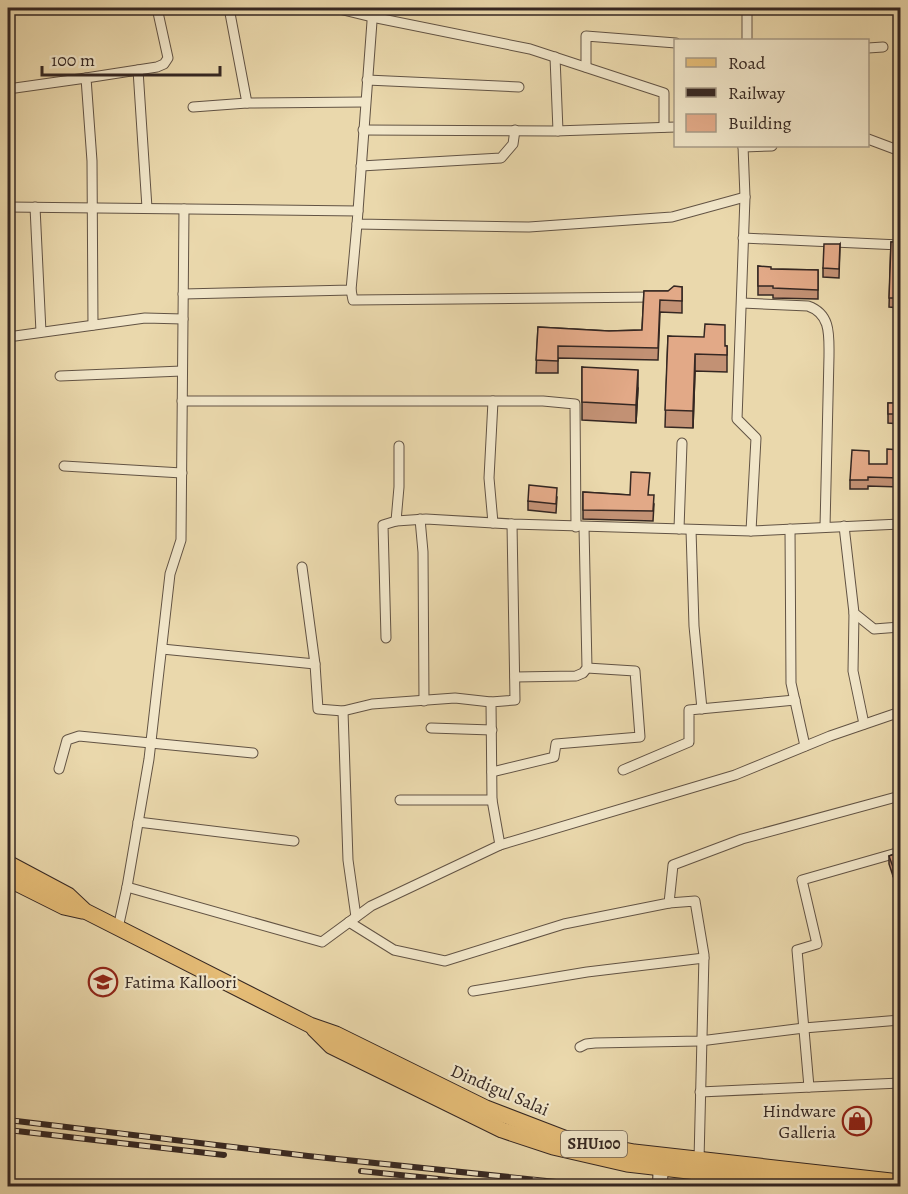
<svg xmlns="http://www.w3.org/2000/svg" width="908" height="1194" font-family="Alegreya,serif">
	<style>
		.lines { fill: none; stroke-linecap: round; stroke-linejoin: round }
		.street-casing { stroke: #625344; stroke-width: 11 }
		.secondary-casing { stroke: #352722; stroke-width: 16 }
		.primary-casing { stroke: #352722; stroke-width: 17 }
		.street { stroke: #f1e6c9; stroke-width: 9 }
		.secondary { stroke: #f1e6c9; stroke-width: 14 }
		.primary { stroke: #e5bc76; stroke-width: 15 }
		.rail-casing { stroke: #352722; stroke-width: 6 }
		.rail { stroke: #f1e6c9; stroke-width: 4; stroke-dasharray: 11; stroke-linecap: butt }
		.wall { fill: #c29174; stroke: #352722; stroke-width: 1.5 }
		.shaded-wall { fill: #9e765e; stroke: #352722; stroke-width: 1.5 }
		.building { fill: #e2a987; stroke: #352722; stroke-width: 1.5 }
		.labels { text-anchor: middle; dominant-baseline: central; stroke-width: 4.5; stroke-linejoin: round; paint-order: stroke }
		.shield { fill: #f1e6c9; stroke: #6d6054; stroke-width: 1.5 }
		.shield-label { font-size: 16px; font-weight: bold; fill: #352722 }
		.poi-label { font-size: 18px; fill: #352722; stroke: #f1e6c9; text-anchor: start }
		.street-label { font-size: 18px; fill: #352722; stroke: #f1e6c9 }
	</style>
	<rect width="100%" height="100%" fill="#ead8ac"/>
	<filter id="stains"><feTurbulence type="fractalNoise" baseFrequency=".00333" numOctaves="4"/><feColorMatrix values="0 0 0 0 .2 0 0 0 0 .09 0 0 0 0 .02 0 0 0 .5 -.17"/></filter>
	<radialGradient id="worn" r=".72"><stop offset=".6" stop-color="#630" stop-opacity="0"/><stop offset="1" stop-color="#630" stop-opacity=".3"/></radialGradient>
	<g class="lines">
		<!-- street casing -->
		<g class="street-casing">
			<g id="street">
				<path d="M229,8L247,103"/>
				<path d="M335,8L372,17L530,49L664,93V127"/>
				<path d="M747,40V8"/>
				<path d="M868,48L883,47"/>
				<path d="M555,57L558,131"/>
				<path d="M586,67V36L676,43"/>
				<path d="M138,70L147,208"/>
				<path d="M367,80L519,87"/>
				<path d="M8,89L86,78"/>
				<path d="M193,107L247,103L365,102"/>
				<path d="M363,130L555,131L676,127"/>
				<path d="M868,139L900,151"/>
				<path d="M743,146L745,197L737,419L756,438L751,531"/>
				<path d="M743,147L772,146"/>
				<path d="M361,166L501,158L513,144L515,130"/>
				<path d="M8,207L358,211L357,224L529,227L672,217L745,197"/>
				<path d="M35,207L41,332"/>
				<path d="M358,211L373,8"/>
				<path d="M743,238L900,245"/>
				<path d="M351,290L353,300L655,297"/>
				<path d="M183,294L351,290L357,224"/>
				<path d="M742,303L808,306C831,314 829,335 829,356L825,527"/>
				<path d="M93,325L92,161L86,78L157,67L164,64L168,58L157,8"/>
				<path d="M8,337L145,318L183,319"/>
				<path d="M60,376L182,371"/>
				<path d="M182,401H543L575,404L576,527"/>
				<path d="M493,401L489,478L493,523"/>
				<path d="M64,466L182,473"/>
				<path d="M420,519L423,552L424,701"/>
				<path d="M396,521L399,487V446"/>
				<path d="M844,526L854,613L874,629L900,627"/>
				<path d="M679,529L682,443"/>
				<path d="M790,529L791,683L805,746"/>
				<path d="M691,530L694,626L702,709"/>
				<path d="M302,567L315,664L318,709L343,711L372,704L455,698L491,702"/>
				<path d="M854,613L853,671L864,724"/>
				<path d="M386,638L383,525L396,521L426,519L512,524L751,531L900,524"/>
				<path d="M162,649L315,664"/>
				<path d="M515,677L576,676L583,673L587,668L584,527"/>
				<path d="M343,711L348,860L356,917"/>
				<path d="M431,728L492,730"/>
				<path d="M59,769L67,740L79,736L253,753"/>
				<path d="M623,770L689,742V710L795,700"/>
				<path d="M492,772L554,757L556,744L640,737L635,671L587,668"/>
				<path d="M400,800H492"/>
				<path d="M138,822L294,841"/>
				<path d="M500,845L492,800L491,702L515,700L512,524"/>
				<path d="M127,887L322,942L371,906L500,845L735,775L830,736L900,712"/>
				<path d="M669,903L695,901L704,955L699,1160"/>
				<path d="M349,922L394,950L445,961L564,924L669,903L673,865L742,839L900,796"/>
				<path d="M118,928L127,887L149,759L170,574L181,540L184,209"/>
				<path d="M473,991L587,972L704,958"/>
				<path d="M580,1047L586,1044L595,1043L700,1041L804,1028L900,1020"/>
				<path d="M809,1087L797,950L817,944L802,880L900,852"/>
				<path d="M700,1092L900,1083"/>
			</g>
		</g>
		<!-- secondary casing -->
		<g class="secondary-casing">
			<path id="secondary" d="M660,1186L661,1157"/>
		</g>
		<!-- primary casing -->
		<g class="primary-casing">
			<g id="primary">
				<path d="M8,863L68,895L85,911L310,1025L336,1034L486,1108L564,1138L634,1152L900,1182"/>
				<path d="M8,879L64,907L82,911"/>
				<path d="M314,1029L331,1046L502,1130L553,1147L627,1164L819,1186"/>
			</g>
		</g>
		<!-- street -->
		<use href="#street" class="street"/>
		<!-- secondary -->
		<use href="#secondary" class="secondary"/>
		<!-- primary -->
		<use href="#primary" class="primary"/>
		<!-- rail casing -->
		<g class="rail-casing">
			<g id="rail">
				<path d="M8,1120L308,1156L595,1186"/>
				<path d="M8,1130L224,1155"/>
				<path d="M361,1171L507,1186"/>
			</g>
		</g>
		<!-- rail -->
		<use href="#rail" class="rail"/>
	</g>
	<!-- wall -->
	<g class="wall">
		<path d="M891,242H900V308L889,307Z"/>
		<path d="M840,244L839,278L823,277V268Z"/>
		<path d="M758,266L771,269L818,270V299L773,298V295H758Z"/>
		<path d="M682,287V313L660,312L658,360L558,358V373H536L538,327L609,331L642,330L644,291H668Z"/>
		<path d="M668,336L727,346V372L695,371L693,428L665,427Z"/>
		<path d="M582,367L638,388L636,423L582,420Z"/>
		<path d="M888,403H900V424L888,423Z"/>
		<path d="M900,450V487L868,486V489H850V480L887,464Z"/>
		<path d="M583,492L630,495H649L654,504L653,521L583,519Z"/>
		<path d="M557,497L556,513L528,510V501Z"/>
		<path d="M900,852L893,876L889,864V856Z"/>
	</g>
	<!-- shaded-wall -->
	<g class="shaded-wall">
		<path d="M695,354V371L693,428V411Z"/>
		<path d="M638,370V388L636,423V405Z"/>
		<path d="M900,864V873L893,876V867Z"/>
	</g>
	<!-- building -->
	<g class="building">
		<path d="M891,242H900V298H889Z"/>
		<path d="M824,244H840L839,269L823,268Z"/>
		<path d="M758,266L771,267V269L818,270V290L773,288V286H758Z"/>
		<path d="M674,286L682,287V301L660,300L658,348L558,346V361L536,360L538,327L609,331L642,330L644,291H668Z"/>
		<path d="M705,324L725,325V346H727V355L695,354L693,411L665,410L668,336L704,337Z"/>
		<path d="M582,367L638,370L636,405L582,402Z"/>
		<rect x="888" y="403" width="12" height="11"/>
		<path d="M887,449L900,450V478L868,477V480H850L852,450L869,451V464H887Z"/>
		<path d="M631,472L650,473L648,495H654L653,511L583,510V492L630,495Z"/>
		<path d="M529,485L557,488L556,504L528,501Z"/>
		<path d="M900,852V864L893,867L889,856Z"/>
	</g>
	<!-- icons -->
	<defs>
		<g id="university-ring" transform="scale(1.5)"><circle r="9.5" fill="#f1e6c9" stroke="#8f2418" stroke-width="1.5"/><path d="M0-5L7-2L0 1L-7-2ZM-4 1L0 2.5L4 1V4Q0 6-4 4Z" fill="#8f2418"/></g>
		<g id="shop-ring" transform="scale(1.5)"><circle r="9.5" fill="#f1e6c9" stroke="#8f2418" stroke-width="1.5"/><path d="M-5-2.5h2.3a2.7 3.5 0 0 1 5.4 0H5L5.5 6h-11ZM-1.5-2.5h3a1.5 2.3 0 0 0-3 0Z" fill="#8f2418"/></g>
	</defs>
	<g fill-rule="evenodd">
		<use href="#university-ring" x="103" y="982"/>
		<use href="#shop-ring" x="857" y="1121"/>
	</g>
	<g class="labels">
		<!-- shield labels -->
		<rect class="shield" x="561" y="1131" width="66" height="26" rx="4.5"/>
		<g class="shield-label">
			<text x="594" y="1144">SHU100</text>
		</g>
		<!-- poi labels -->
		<g class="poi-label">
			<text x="124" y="982">Fatima Kalloori</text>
			<text x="836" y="1111" text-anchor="end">Hindware<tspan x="836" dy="21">Galleria</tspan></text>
		</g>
		<!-- street labels -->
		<g class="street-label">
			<text transform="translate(500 1090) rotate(23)">Dindigul Salai</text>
		</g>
	</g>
	<!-- margin -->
	<rect width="908" height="1194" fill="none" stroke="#ead8ac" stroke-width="30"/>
	<rect x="9" y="9" width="890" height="1176" fill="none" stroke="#352722" stroke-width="3"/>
	<rect x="15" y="15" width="878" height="1164" fill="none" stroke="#352722" stroke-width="1.5"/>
	<!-- legend -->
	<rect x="674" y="39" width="195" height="108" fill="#f1e6c9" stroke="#a69a86" stroke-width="1.5"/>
	<rect x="686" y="58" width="30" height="9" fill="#e5bc76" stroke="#a69a86" stroke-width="1.5"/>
	<text x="728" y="69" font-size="18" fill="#352722">Road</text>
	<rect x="686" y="88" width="30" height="9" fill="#352722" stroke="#a69a86" stroke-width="1.5"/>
	<text x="728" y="99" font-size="18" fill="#352722">Railway</text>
	<rect x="686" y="114" width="30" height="18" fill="#e2a987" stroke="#a69a86" stroke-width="1.5"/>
	<text x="728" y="129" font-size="18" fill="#352722">Building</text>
	<!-- scale -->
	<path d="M42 66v9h178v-9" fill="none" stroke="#352722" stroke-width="3"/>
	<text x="51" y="66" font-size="18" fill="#352722" stroke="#f1e6c9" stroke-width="4.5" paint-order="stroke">100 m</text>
	<rect width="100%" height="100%" filter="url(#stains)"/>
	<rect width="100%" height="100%" fill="url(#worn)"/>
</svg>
